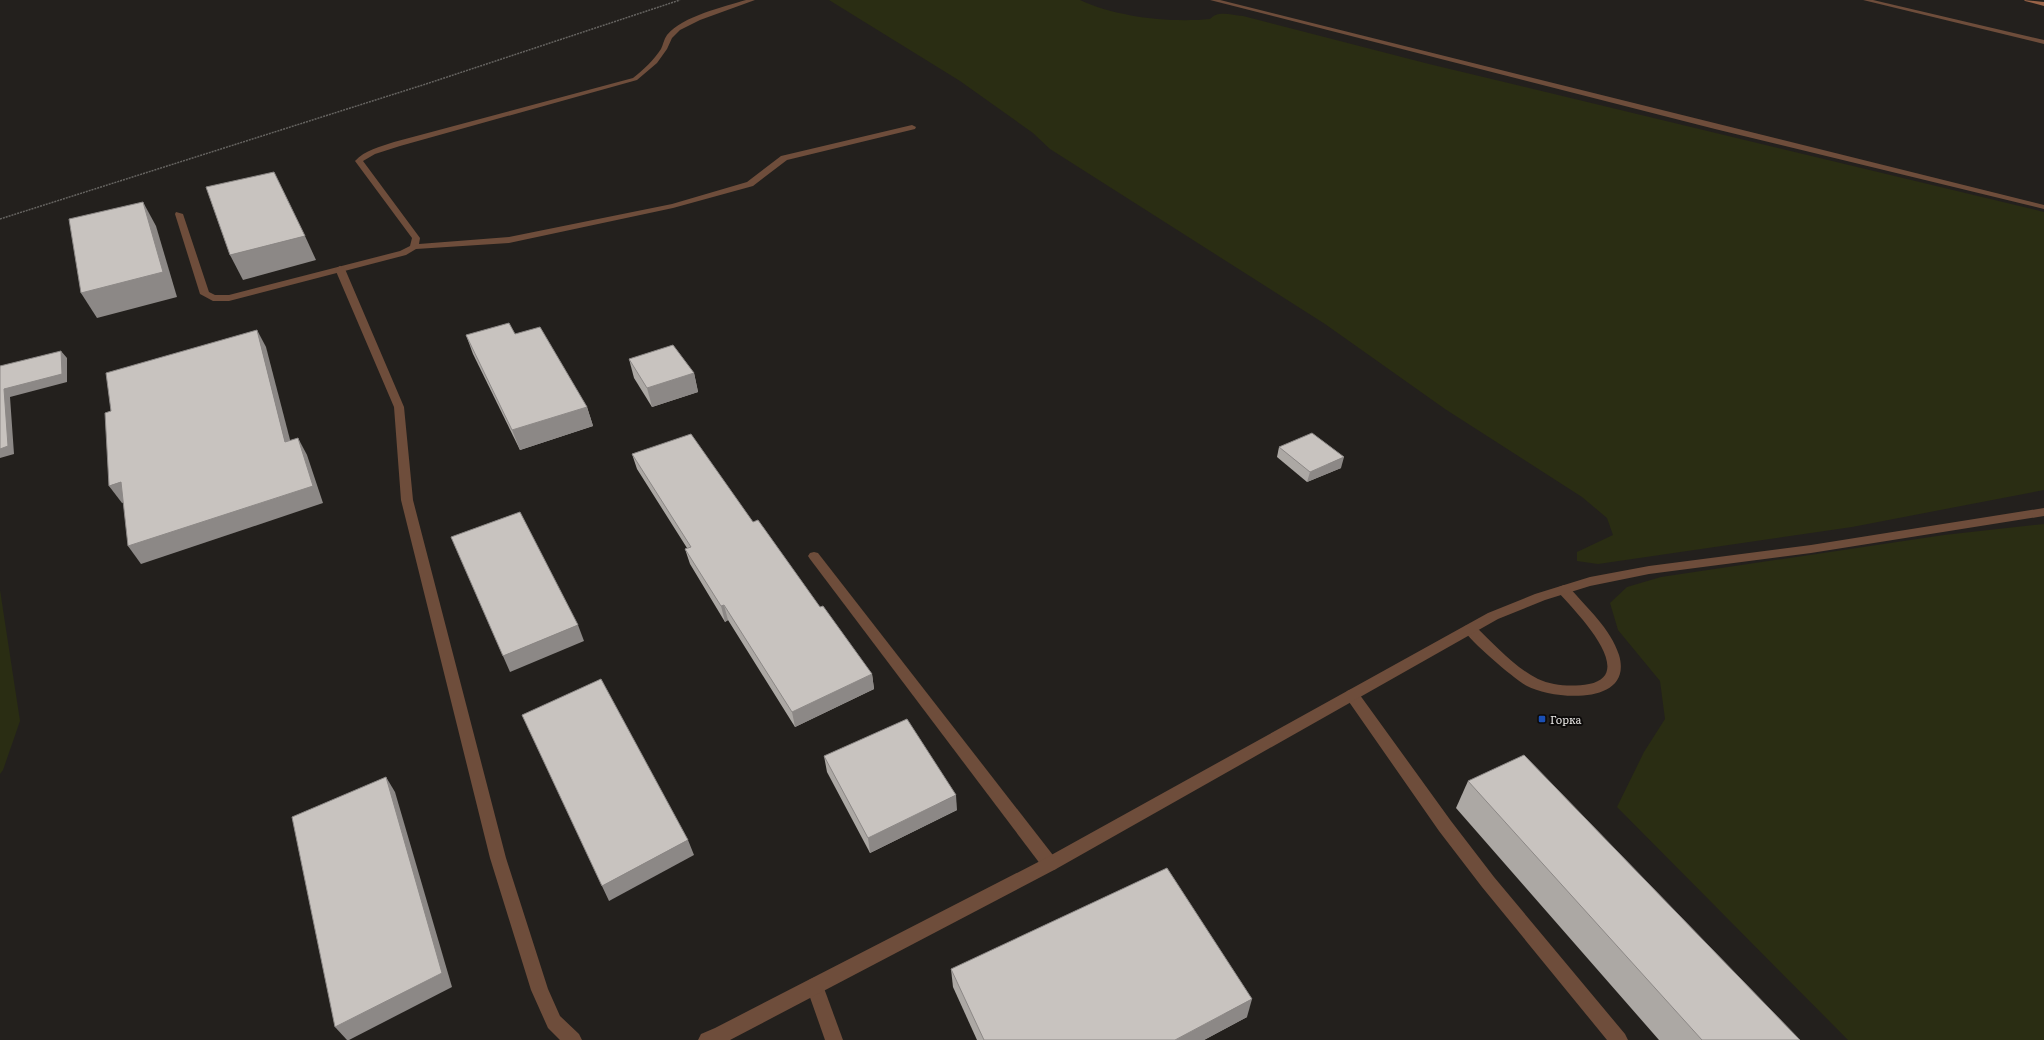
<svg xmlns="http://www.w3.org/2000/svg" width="2044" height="1040" font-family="Literata,serif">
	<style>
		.green { fill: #2a2d13 }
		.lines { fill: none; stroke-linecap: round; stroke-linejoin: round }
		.path { stroke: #666461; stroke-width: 1.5; stroke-dasharray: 2 1; stroke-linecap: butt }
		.service { fill: #6e4d3b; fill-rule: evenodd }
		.minor { fill: #6e4d3b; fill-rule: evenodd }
		.secondary { fill: #9a6448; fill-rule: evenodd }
		.wall { fill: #aca8a4 }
		.shaded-wall { fill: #8c8886 }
		.building { fill: #c8c3bf; stroke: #8c8886 }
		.transit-dot { fill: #1a4fb4; stroke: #0c0a09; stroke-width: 1.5 }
		.labels { text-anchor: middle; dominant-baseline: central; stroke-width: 4; stroke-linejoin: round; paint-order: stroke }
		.poi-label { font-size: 11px; fill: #e7e5e3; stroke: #0c0a09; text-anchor: start }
	</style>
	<rect width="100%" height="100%" fill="#23201d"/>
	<!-- green -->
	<g class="green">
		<path d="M829,0H1080C1116,17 1170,23 1210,19C1218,10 1231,15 1243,16L1429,64L2044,212V490L1852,527L1598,564L1577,561V552L1613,535L1607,518L1582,497L1445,409L1325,324L1050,149L1033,133L960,81Z"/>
		<path d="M2044,524V1040H1848L1617,807L1644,752L1665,719L1660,681L1618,630L1610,603L1627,587L1661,577L1944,535Z"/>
		<path d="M0,590L20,721L3,770L0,774Z"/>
	</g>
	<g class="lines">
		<!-- path -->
		<path class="path" d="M0,219L426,84L680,0"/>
		<!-- service -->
		<g class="service">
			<path d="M746,0H755L700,20L680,30L672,38L667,49L657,63L637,80L400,146L375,154L363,161L420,238L419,244L509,237L672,204L747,182L781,156L912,125L916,127L915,129L787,160L753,186L673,208L509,243L416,249L406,255L229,301H213L200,294L175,214L176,212L183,214L209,292L215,295H229L400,251L410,246L412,238L355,161C365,150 380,147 394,142L633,78C643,70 654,60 661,49C663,45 664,39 667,35C683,16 723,7 746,0Z"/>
			<path d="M1210,0H1220L2044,205V209L1715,129Z"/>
			<path d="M814,552L818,553L1056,859L1058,864L1056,869L1050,871L1044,869L810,559L808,556L810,553Z"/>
			<path d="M1564,585L1569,587C1586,607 1611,629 1619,655C1634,706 1553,700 1527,686C1513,678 1471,642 1463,629L1465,626L1470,624L1475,626C1494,644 1514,667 1538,679C1553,686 1573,687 1589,684C1639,674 1573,609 1559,593L1558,590L1559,587Z"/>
			<path d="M1352,689L1357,691L1451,821L1494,877L1625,1034L1628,1040H1607L1482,887L1439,831L1347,699L1345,695L1347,691Z"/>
			<path d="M815,977L821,980L843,1040H825L806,986L809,980Z"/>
		</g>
		<!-- minor -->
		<g class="minor">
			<path d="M1863,0H1873L2044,40V44Z"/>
			<path d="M340,266L345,269L404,407L413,500L506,858L548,989L560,1016L579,1034L582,1040H560L548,1028L531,990L490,858L401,500L394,407L335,269Z"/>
			<path d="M2044,508V516L1811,553L1649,574L1590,586L1545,600L1498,619L1056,869L730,1040H698L701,1034L715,1028L1044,859L1488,613L1535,594L1590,577L1649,566L1811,545Z"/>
		</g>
		<!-- secondary -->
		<path class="secondary" d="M2024,0L2044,2V6L2025,1Z"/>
	</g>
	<!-- wall -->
	<g class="wall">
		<path d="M515,334L587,407L593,426L520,450L473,354L466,335Z"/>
		<path d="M629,359L694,373L698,392L652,407L634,378Z"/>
		<path d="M1279,447L1341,468L1307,482L1277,457Z"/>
		<path d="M632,454L753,522L872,674L874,689L795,727L728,620L725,622L690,564L685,549L687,548L637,469Z"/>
		<path d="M824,756L957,810L870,853L827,772Z"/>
		<path d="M1468,781L1800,1040H1659L1456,808Z"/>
		<path d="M951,969L1247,1017L1204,1040H977L953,987Z"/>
	</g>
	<!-- shaded-wall -->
	<g class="shaded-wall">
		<path d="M143,202L156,226L177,297L97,318L81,293Z"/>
		<path d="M305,236L316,260L243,280L230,255Z"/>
		<path d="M257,330L266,347L295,459L285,442Z"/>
		<path d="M61,351L67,358V382L10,397L14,454L0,458V449L4,389Z"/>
		<path d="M694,373L698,392L652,407L647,388Z"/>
		<path d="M587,407L593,426L520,450L512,430Z"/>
		<path d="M298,438L307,455L323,503L141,564L128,546Z"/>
		<path d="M1344,457L1341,468L1307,482L1310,472Z"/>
		<path d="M121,482L133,500L122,503L109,486Z"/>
		<path d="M724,605L728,620L725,622L721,606Z"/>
		<path d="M578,625L584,641L510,672L503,656Z"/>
		<path d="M872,674L874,689L795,727L792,712Z"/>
		<path d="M386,777L395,792L452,987L349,1040H347L335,1027Z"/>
		<path d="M956,795L957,810L870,853L868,838Z"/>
		<path d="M688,840L694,855L609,901L602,886Z"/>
		<path d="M1252,999L1247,1017L1204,1040H1175Z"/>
	</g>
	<!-- building -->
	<g class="building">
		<path d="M274,172L305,236L230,255L206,187Z"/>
		<path d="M143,202L163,272L81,293L69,219Z"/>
		<path d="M509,323L515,334L540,327L587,407L512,430L466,335Z"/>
		<path d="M257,330L285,442L298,438L313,486L128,546L121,482L109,486L105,413L111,411L106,373Z"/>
		<path d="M673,345L694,373L647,388L629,359Z"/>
		<path d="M61,351L62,374L4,389L8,446L0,449V366Z"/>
		<path d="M1312,433L1344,457L1310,472L1279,447Z"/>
		<path d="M691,434L753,522L758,520L820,607L823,606L872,674L792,712L724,605L721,606L685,549L691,547L632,454Z"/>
		<path d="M520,512L578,625L503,656L451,537Z"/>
		<path d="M601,679L688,840L602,886L522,715Z"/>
		<path d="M907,719L956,795L868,838L824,756Z"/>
		<path d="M1524,755L1800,1040H1702L1468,781Z"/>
		<path d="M386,777L442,973L335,1027L292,817Z"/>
		<path d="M1167,868L1252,999L1175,1040H984L951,969Z"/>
	</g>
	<!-- markers -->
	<rect class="transit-dot" x="1538" y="715" width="8" height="8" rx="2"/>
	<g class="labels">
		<!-- poi labels -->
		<g class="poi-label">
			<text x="1550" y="719">Горка</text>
		</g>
	</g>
</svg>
